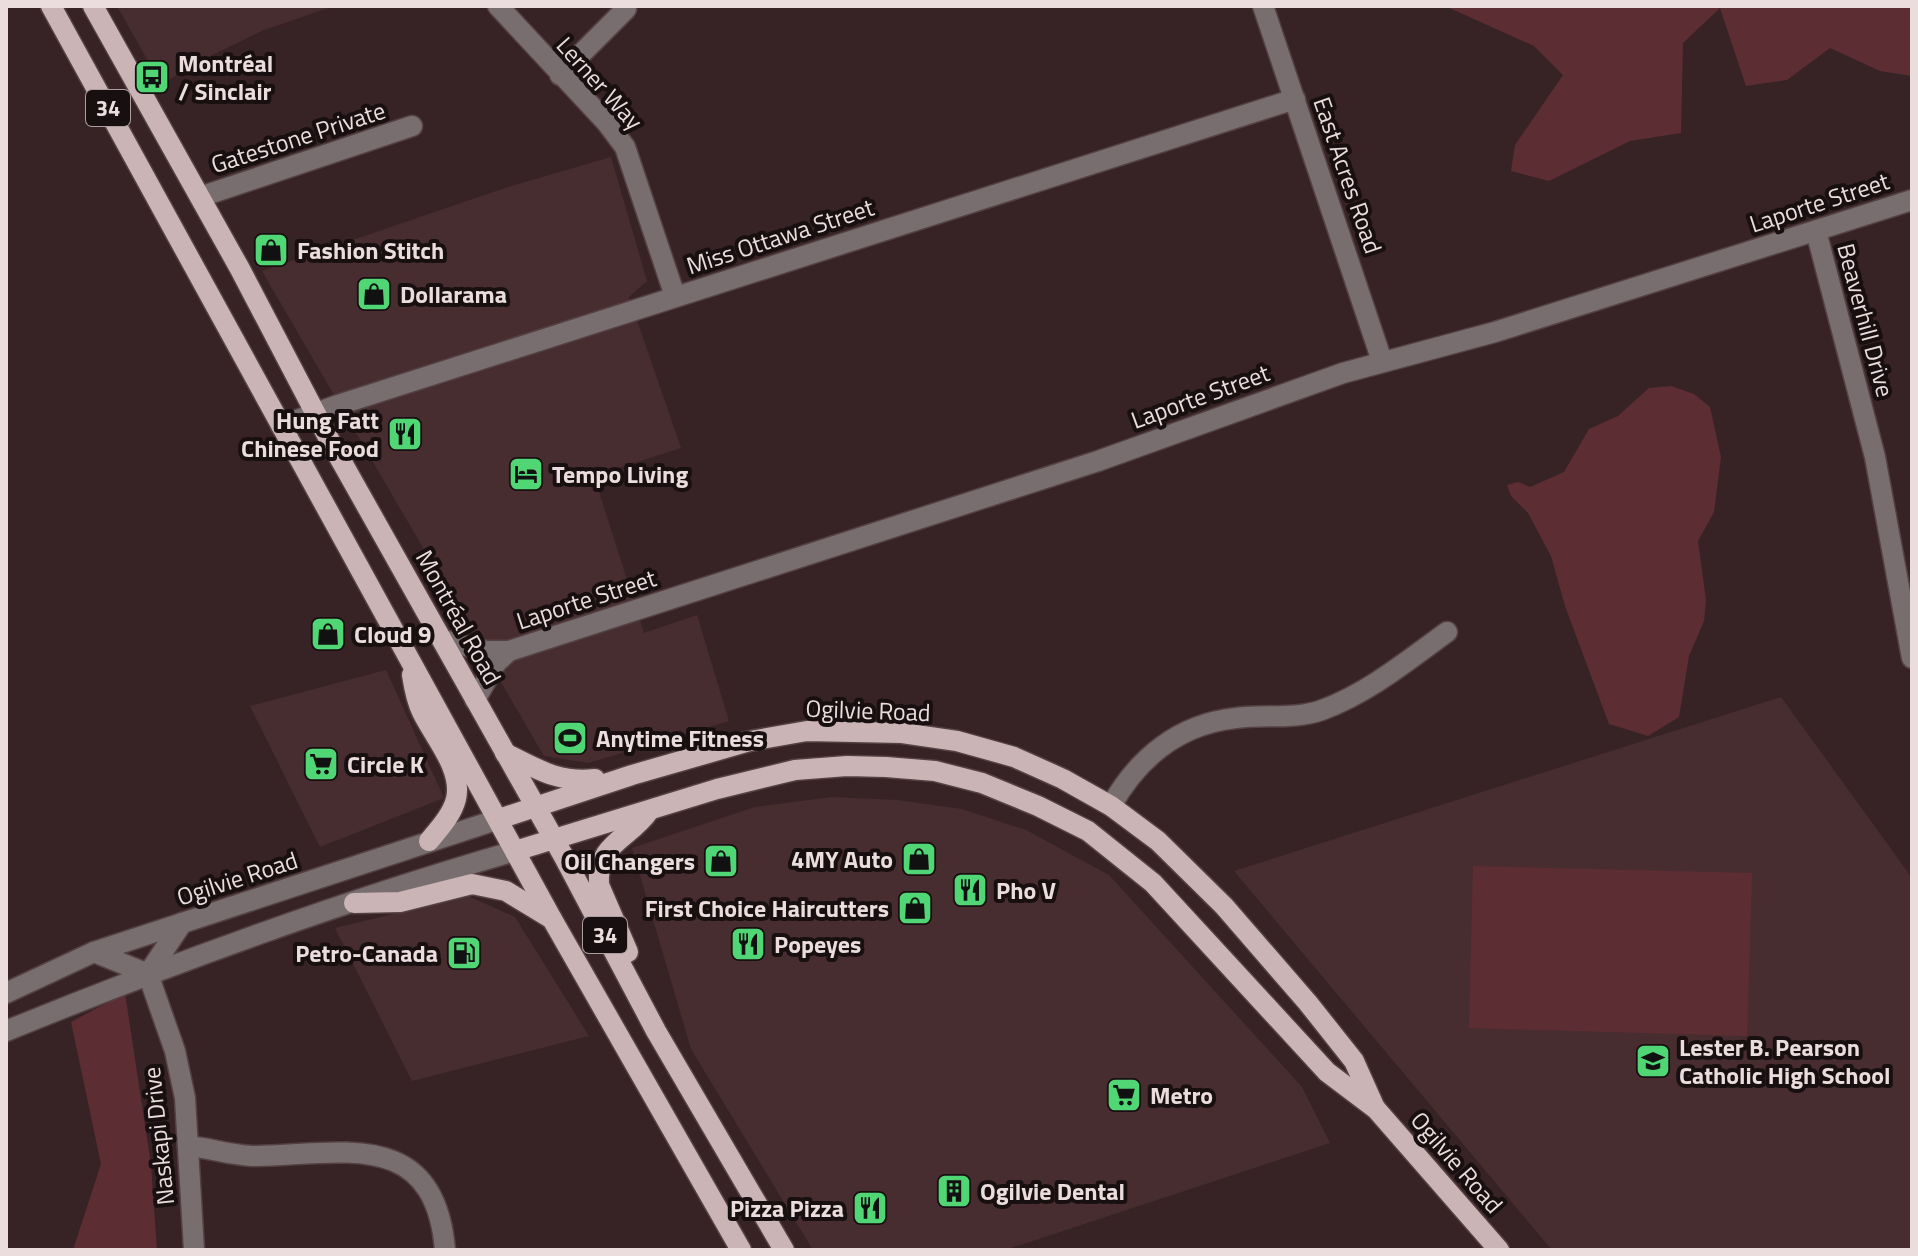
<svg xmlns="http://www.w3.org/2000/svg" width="1918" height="1256" font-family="'Titillium Web',sans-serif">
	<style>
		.built { fill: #482d30 }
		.green { fill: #5d2d34 }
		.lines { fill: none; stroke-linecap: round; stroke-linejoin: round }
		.minor-casing { stroke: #544143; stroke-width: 23 }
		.major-casing { stroke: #544143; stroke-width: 23 }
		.minor { stroke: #796e6f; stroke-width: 20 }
		.major { stroke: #cab4b5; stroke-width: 20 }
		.labels { text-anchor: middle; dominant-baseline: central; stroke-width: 8; stroke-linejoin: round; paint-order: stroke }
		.shield { fill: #180f10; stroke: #ac9fa0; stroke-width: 2 }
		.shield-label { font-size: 22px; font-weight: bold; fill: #ebddde }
		.poi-label { font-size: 24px; font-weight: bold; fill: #ebddde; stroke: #180f10; text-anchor: start }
		.street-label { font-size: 24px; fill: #ebddde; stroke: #180f10 }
	</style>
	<rect width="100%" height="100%" fill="#372325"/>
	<!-- built -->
	<g class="built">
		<path d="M117,6H334L264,30L206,58L161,84Z"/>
		<path d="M611,157L647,281L629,297L681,448L594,476L644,633L697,615L729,721L588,763L544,756L262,271L508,187Z"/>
		<path d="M386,670L444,798L320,847L250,706Z"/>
		<path d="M1781,697L1912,878V1250H1552L1234,871Z"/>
		<path d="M833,797L897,800L962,809L1026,830L1109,875L1302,1087L1330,1143L1005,1250H813L691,1049L632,848L755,807Z"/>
		<path d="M468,896L515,917L589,1036L412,1081L335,928Z"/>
	</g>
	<!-- green -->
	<g class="green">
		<path d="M1445,6H1912V76L1880,71L1830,48L1787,80L1746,86L1720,8L1683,43L1681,133L1630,141L1549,181L1511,171L1515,145L1563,75L1534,46Z"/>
		<path d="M1671,386L1694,394L1710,407L1721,457L1714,512L1698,541L1706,600L1704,621L1689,656L1679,717L1648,736L1609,724L1565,606L1551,556L1528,513L1511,496L1507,485L1518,482L1530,487L1564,472L1589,429L1618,416L1649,388Z"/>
		<path d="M1473,866L1752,873L1747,1036L1469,1028Z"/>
		<path d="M125,993L151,1165L157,1250H73L101,1164L71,1022Z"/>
	</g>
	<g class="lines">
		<!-- minor casing -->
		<g class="minor-casing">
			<g id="minor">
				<path d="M498,6L607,123L625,147L675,296"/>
				<path d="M1263,6L1382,361"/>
				<path d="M560,75L626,9"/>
				<path d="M200,197L412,126"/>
				<path d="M1816,231L1875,457L1912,658"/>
				<path d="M281,426L338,405L1295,99"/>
				<path d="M443,640L486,651H509L1098,461L1343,373L1495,332L1912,200"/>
				<path d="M475,700L496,663L509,651"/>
				<path d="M1111,806C1138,758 1179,724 1236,718C1264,714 1294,720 1322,710C1368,693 1407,661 1447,632"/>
				<path d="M94,952L148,974L175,1051L185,1098L194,1250"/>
				<path d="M148,974L182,923"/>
				<path d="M6,993L94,952L499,819"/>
				<path d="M6,1031C173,963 342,901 515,851"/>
				<path d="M188,1146C210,1148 234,1156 256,1156C343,1154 435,1128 445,1250"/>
			</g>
		</g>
		<!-- major casing -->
		<g class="major-casing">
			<g id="major">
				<path d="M51,6L552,919L741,1250"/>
				<path d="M93,6L240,269L330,441L564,857L656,1031L784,1250"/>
				<path d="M412,675C414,688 416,700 422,712C434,737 463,769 456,799C452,815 439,829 429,841"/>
				<path d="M505,753C537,769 558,783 595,779"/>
				<path d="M499,819L632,775L750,741L807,731L902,733L957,741L1014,757L1063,779L1111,806L1158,841L1224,906L1308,1003L1354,1061L1375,1108"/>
				<path d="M515,851L717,789L795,770L847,766L886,767L935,771L982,783L1038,806L1088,831L1153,883L1327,1072L1376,1109L1499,1250"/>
				<path d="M354,903L400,902L472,884L506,891L552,919"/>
				<path d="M628,952L599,885C596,843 630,839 649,811"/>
			</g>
		</g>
		<!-- minor -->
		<use href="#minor" class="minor"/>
		<!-- major -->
		<use href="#major" class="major"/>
	</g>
	<!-- icons -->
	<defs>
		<g id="bus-square" transform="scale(1.8)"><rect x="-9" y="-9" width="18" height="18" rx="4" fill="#50d674" stroke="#180f10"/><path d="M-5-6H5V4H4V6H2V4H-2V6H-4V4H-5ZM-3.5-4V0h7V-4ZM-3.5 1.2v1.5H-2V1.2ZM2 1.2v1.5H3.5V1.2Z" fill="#111"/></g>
		<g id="shop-square" transform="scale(1.8)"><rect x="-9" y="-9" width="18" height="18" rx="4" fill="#50d674" stroke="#180f10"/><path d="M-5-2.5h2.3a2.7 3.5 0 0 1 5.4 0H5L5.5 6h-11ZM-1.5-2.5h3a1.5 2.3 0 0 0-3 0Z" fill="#111"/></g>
		<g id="restaurant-square" transform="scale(1.8)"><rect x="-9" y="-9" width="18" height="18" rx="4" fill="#50d674" stroke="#180f10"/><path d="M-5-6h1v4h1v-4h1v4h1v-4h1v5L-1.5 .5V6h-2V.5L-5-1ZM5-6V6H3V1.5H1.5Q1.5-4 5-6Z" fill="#111"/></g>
		<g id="hotel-square" transform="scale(1.8)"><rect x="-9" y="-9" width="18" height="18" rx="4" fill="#50d674" stroke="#180f10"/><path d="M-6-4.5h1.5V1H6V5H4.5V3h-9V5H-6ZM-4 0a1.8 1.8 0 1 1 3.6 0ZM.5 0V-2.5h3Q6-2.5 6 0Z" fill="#111"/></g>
		<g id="stadium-square" transform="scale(1.8)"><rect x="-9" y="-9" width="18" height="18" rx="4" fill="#50d674" stroke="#180f10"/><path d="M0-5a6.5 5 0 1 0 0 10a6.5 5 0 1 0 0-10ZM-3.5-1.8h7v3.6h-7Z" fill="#111"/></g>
		<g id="supermarket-square" transform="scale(1.8)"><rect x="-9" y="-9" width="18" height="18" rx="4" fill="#50d674" stroke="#180f10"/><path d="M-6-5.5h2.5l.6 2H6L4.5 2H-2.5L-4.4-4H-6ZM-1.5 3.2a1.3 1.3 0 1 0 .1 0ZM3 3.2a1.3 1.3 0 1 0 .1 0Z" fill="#111"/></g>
		<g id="fuel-square" transform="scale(1.8)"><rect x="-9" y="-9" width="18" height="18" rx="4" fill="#50d674" stroke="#180f10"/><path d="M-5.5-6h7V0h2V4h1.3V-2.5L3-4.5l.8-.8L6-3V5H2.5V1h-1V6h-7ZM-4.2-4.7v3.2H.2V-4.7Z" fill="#111"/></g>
		<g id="school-square" transform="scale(1.8)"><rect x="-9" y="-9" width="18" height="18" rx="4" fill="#50d674" stroke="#180f10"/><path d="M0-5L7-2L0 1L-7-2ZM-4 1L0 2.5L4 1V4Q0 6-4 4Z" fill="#111"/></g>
		<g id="building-square" transform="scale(1.8)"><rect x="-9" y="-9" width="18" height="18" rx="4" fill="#50d674" stroke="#180f10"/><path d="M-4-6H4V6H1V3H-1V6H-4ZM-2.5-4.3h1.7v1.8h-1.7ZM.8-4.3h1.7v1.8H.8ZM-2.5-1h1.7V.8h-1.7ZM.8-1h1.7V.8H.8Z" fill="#111"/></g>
	</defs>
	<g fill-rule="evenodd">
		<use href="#bus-square" x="152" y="77"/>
		<use href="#shop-square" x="271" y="250"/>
		<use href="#shop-square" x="374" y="294"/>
		<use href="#restaurant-square" x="405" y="434"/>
		<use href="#hotel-square" x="526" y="474"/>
		<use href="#shop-square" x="328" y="634"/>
		<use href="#stadium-square" x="570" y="738"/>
		<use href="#supermarket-square" x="321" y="764"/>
		<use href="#shop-square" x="919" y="859"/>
		<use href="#shop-square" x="721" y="861"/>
		<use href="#restaurant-square" x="970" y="890"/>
		<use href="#shop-square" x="915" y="908"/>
		<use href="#restaurant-square" x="748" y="944"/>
		<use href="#fuel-square" x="464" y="953"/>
		<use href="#school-square" x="1653" y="1061"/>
		<use href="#supermarket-square" x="1124" y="1095"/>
		<use href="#building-square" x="954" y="1191"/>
		<use href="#restaurant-square" x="870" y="1208"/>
	</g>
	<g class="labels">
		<!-- shield labels -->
		<g class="shield">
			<rect x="86" y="90" width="44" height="36" rx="6"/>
			<rect x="583" y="917" width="44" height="36" rx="6"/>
		</g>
		<g class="shield-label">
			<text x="108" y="108">34</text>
			<text x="605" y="935">34</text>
		</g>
		<!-- poi labels -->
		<g class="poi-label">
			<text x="178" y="63">Montréal<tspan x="178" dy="28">/ Sinclair</tspan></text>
			<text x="297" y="250">Fashion Stitch</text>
			<text x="400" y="294">Dollarama</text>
			<text x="379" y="420" text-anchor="end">Hung Fatt<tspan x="379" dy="28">Chinese Food</tspan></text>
			<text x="552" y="474">Tempo Living</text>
			<text x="354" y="634">Cloud 9</text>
			<text x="596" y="738">Anytime Fitness</text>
			<text x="347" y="764">Circle K</text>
			<text x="893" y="859" text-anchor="end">4MY Auto</text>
			<text x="695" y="861" text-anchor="end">Oil Changers</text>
			<text x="996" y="890">Pho V</text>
			<text x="889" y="908" text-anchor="end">First Choice Haircutters</text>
			<text x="774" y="944">Popeyes</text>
			<text x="438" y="953" text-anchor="end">Petro-Canada</text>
			<text x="1679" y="1047">Lester B. Pearson<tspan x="1679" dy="28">Catholic High School</tspan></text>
			<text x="1150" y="1095">Metro</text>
			<text x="980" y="1191">Ogilvie Dental</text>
			<text x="844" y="1208" text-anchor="end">Pizza Pizza</text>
		</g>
		<!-- street labels -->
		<g class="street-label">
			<text transform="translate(600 83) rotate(48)">Lerner Way</text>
			<text transform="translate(298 137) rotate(-18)">Gatestone Private</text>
			<text transform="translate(1348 175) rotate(71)">East Acres Road</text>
			<text transform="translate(1819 202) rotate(-18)">Laporte Street</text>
			<text transform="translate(780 236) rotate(-18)">Miss Ottawa Street</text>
			<text transform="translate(1866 320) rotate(75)">Beaverhill Drive</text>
			<text transform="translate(1200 396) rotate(-20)">Laporte Street</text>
			<text transform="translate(586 599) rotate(-18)">Laporte Street</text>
			<text transform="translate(459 617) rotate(61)">Montréal Road</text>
			<text transform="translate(868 710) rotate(2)">Ogilvie Road</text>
			<text transform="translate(237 878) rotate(-18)">Ogilvie Road</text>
			<text transform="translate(158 1136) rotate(-96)">Naskapi Drive</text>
			<text transform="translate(1457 1162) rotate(49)">Ogilvie Road</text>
		</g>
	</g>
	<!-- border -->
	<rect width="1918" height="1256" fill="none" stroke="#ebddde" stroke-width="16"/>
</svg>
